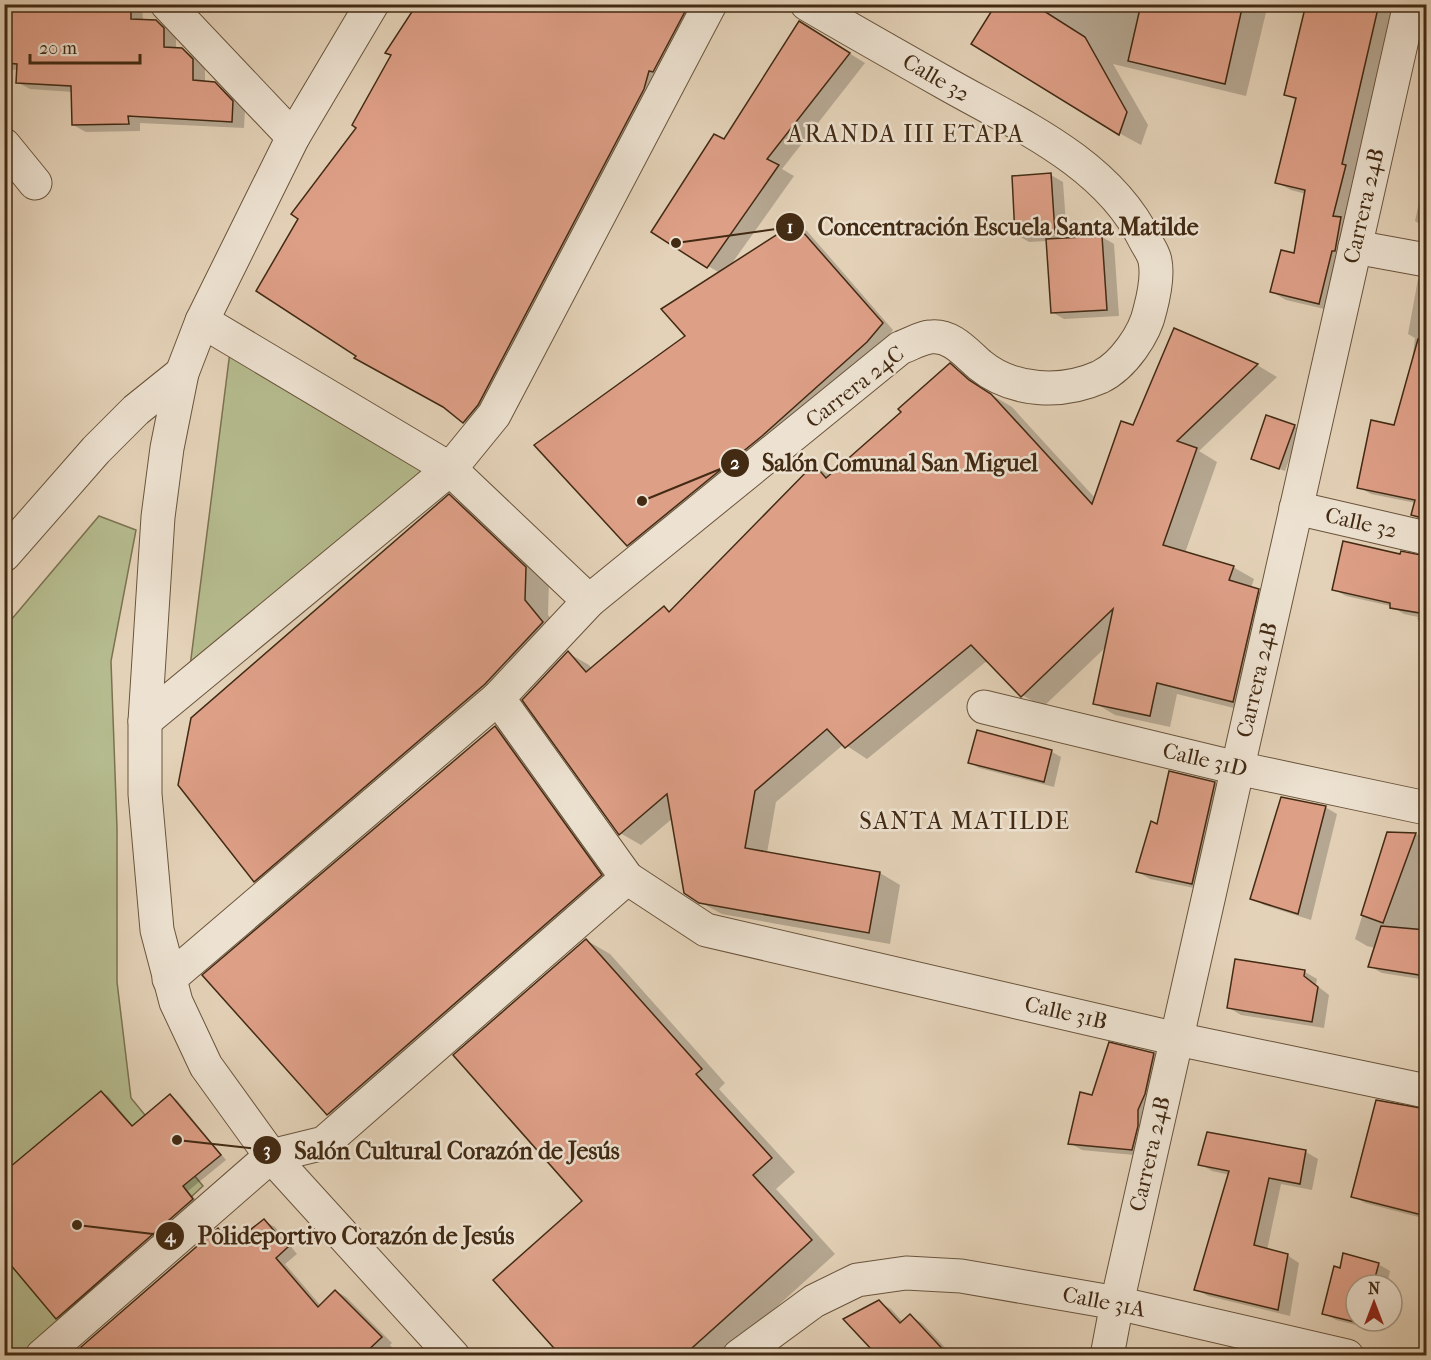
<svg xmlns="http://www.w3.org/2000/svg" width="1431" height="1360" font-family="'IM FELL French Canon',serif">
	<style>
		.green { fill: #b5bb8e; stroke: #7c7250; stroke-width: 1.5 }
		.shadow { fill: #0003 }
		.building { fill: #de9f87; stroke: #422a13; stroke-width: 1.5 }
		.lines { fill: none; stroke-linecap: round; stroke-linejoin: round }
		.street-casing { stroke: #6a543c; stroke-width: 35 }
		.street { stroke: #ede2d1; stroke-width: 33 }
		.labels { text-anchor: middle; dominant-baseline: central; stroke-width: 5; stroke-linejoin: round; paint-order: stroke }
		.street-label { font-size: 22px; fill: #422a13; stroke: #ede2d1 }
		.neighbourhood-label { font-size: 24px; letter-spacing: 1.5px; fill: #422a13; stroke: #ede2d1 }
		.leader { fill: none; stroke: #422a13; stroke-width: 2 }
		.callout-dot { fill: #422a13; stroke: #ede2d1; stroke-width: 2 }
		.mark-label { font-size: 18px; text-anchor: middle; font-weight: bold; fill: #fff }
		.callout-label { font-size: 24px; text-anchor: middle; font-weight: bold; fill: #422a13; stroke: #ede2d1; stroke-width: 5; stroke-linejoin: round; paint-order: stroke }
	</style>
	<rect width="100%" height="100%" fill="#e4d2b8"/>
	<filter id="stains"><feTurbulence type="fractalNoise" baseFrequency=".00333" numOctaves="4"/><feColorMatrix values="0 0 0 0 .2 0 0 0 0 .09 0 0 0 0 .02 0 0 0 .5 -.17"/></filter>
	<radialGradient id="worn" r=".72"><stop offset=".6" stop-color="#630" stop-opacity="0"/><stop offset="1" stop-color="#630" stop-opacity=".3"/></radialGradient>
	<!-- green -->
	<g class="green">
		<path d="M232,336L464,466L185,706Z"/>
		<path d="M99,516L136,530L111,661L117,828V982L131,1098L203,1186L20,1355L5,1356V627Z"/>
	</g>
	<!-- shadow -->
	<g class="shadow">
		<path d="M4,4H142L143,21H156L169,29L176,37V49H182L195,57L205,67V83L215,84L228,91L245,110L244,128L140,123V131L86,132L73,125V92L30,89L17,82L18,70L4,69Z"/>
		<path d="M419,4H716L484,433L464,422L445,407L358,128Z"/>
		<path d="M998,4H1268L1246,96L1113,64L1148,125L1141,145L1119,133Z"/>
		<path d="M1308,4H1386L1394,9L1333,311L1286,300L1272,292L1295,255L1306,194L1291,190L1276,182L1297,101L1285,94Z"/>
		<path d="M815,32L865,63L782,169L794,176L730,266L796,225L807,231L893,330L879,348L640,551L628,544L688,336L720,273L708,266L724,140Z"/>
		<path d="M1426,171V228L1415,221Z"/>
		<path d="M1051,175L1063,182L1067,239L1102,237L1114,244L1119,316L1064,319L1052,312L1047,241L1029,242L1017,235Z"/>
		<path d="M1418,279H1426V522L1412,515L1416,503L1371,494L1359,487L1395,426L1411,369L1415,338L1408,334Z"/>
		<path d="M1175,330L1257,365L1277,377L1199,451L1217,462L1185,553L1233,567L1254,579L1251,588L1279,602L1254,713L1177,694L1170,727L1115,715L1095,703L1107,646L1043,707L1022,695L988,660L867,759L844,744L776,802L767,853L880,873L900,885L890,944L722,914L700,902L673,818L641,845L620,833L568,653L589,665L592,669L664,608L671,612L814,466L831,476L903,412L950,365L970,377L990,394L1012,407L1095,498L1134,427Z"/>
		<path d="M1294,426L1300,429L1285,471L1258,461Z"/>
		<path d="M449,496L473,510L549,582L548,615L567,637L279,894L255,880Z"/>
		<path d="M1401,556L1426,558V624L1417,619L1418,617L1404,614L1391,606L1346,596L1333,589Z"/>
		<path d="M495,727L519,741L625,889L352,1128L328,1114L205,975Z"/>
		<path d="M978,732L1052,752L1061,757L1054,787L979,768L969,762Z"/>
		<path d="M1170,773L1215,783L1227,791L1204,890L1150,879L1138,872L1158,826Z"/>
		<path d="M1325,807L1337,814L1311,920L1264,905L1252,898Z"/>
		<path d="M1388,833L1426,835V980L1382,973L1369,966L1375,948L1367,946L1355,939Z"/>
		<path d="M586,940L610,954L725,1083L719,1089L795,1172L776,1189L835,1254L722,1356H563L584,1201Z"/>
		<path d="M1236,960L1305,972L1317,979L1316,985L1329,995L1324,1028L1241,1015L1229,1008Z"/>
		<path d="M1154,1054L1166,1061L1144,1156L1082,1150L1070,1143L1093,1097Z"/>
		<path d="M101,1092L108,1096L134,1127L171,1096L177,1100L226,1160L188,1191L199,1203L64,1321L57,1317Z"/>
		<path d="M1422,1111H1426V1219L1365,1203L1353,1196Z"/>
		<path d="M1306,1152L1318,1159L1312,1190L1281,1184L1267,1250L1287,1255L1299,1263L1290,1316L1208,1296L1196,1289L1230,1175L1212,1171L1200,1164Z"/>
		<path d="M264,1221L275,1227L297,1254L285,1264L321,1306L336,1291L346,1297L392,1343L390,1345L399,1356H73L218,1229L223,1232L226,1230L239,1240Z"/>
		<path d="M1378,1264L1390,1271L1387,1285H1356V1321H1377L1375,1330L1336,1320L1323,1313L1341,1270Z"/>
		<path d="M879,1302L891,1309L903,1322L910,1316L922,1323L953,1356H879Z"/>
	</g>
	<!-- building -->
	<g class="building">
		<path d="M4,4H131V19L156,20L164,28V47L182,48L193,59V80L215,82L233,101L232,122L128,116L129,124L72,125L71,86L16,83L17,64L4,63Z"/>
		<path d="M417,4H689L653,72L649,71L644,89L478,405L463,423L443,407L354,358L356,356L256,291L298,219L291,214L356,128L352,125L391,55L385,53Z"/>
		<path d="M996,4H1033L1085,37L1127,112L1119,135L971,44Z"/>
		<path d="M1141,4H1243L1225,84L1128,61Z"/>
		<path d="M1306,4H1379L1342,164L1346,165L1333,216L1341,217L1335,251H1332L1319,304L1270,292L1281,250L1294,253L1305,190L1275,183L1296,98L1284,95Z"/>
		<path d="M799,21L850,53L767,159L779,165L707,268L651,232L714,134L724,139Z"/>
		<path d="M1051,173L1055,233L1015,236L1012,176Z"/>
		<path d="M795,223L883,323L867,342L762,436L627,546L534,445L685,336L661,309Z"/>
		<path d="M1102,236L1107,310L1051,313L1046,239Z"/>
		<path d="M1174,328L1258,364L1177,441L1197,448L1163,545L1234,566L1229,580L1259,589L1233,702L1157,683L1150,716L1093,704L1113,609L1021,697L971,645L845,748L827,729L755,791L745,848L880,872L869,933L699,903L684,893L667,794L619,835L522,700L568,651L586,672L664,606L669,612L814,464L826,478L901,412L898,409L950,363L969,380L991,394L1092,504L1121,421L1133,425Z"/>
		<path d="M1418,339L1426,340V519L1411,515L1415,500L1357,488L1371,420L1394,425Z"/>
		<path d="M1266,415L1295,425L1279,469L1251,459Z"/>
		<path d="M449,494L526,567L525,600L543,622L485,684L254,882L178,785L191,718Z"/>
		<path d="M1343,541L1400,554L1401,551L1426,556V614L1390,608V603L1332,590Z"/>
		<path d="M495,726L602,875L327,1115L202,975Z"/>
		<path d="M977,730L1052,750L1044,782L968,763Z"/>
		<path d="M1169,771L1215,782L1192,884L1136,872L1151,821L1157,824Z"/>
		<path d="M1281,797L1326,806L1298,914L1250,899Z"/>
		<path d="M1387,832L1416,833L1383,923L1361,915Z"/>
		<path d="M1381,926L1426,930V976L1368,967Z"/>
		<path d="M586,939L702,1069L696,1074L772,1158L753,1175L812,1240L683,1356H561L493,1280L582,1201L453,1055Z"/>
		<path d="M1235,959L1305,970L1304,976L1318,987L1312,1022L1227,1008Z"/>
		<path d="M1109,1042L1154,1053L1145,1094L1138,1110V1126L1132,1150L1068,1144L1080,1092L1092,1095Z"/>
		<path d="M101,1091L132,1126L170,1094L221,1155L183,1186L193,1199L56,1319L4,1257V1172Z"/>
		<path d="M1376,1100L1426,1109V1216L1351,1197Z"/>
		<path d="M1207,1132L1306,1150L1300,1184L1269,1178L1254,1245L1288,1254L1278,1310L1194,1290L1229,1171L1198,1165Z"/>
		<path d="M264,1219L288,1247L276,1258L318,1307L335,1290L382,1337L362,1356H88L81,1347L218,1228L221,1232L226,1228L236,1241Z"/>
		<path d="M1343,1253L1379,1263L1373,1285H1356V1321H1364L1363,1324L1322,1314L1334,1266L1340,1268Z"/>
		<path d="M879,1300L900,1323L910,1314L949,1356H865L872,1350L843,1319Z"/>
	</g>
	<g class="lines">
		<!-- street casing -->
		<g class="street-casing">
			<g id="street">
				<path d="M167,4L293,137"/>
				<path d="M372,4L293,137L202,321L182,373L167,448L158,517L145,721V794L157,930L176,1002L206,1066L271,1156L453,1356"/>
				<path d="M4,145L35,183"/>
				<path d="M1355,247L1426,260"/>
				<path d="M202,321L450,469L589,601"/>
				<path d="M1296,508L1426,538"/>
				<path d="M4,555L96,450L136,410L182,373"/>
				<path d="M498,698L627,878L706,930L1177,1039L1426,1091"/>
				<path d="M984,707L1237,768L1426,808"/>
				<path d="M145,721L450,469L494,415L710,4"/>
				<path d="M169,979L498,698L589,601L900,348C909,345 920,338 930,337C951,334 966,353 980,365C1013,392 1062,394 1100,377C1123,366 1145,334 1150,310C1154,295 1158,276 1155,261C1154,254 1148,246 1145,240C1107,162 1017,124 945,83C899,57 853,31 807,4"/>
				<path d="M42,1356L271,1156L324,1143L627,878"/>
				<path d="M739,1356L814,1301L857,1280L906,1273L961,1276L1117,1303L1347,1356"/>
				<path d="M1107,1356L1117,1303L1410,4"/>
			</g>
		</g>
		<!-- street -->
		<use href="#street" class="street"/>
	</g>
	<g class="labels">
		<!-- street labels -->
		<g class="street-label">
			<text transform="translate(936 78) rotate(30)">Calle 32</text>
			<text transform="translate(1364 206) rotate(-77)">Carrera 24B</text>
			<text transform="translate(855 387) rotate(-38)">Carrera 24C</text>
			<text transform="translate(1361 523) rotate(13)">Calle 32</text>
			<text transform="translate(1257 680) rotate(-77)">Carrera 24B</text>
			<text transform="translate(1205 760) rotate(13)">Calle 31D</text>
			<text transform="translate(1066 1013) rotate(13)">Calle 31B</text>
			<text transform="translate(1150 1154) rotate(-77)">Carrera 24B</text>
			<text transform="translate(1104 1302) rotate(11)">Calle 31A</text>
		</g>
		<!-- neighbourhood labels -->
		<g class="neighbourhood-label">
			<text x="906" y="134">ARANDA III ETAPA</text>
			<text x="965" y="821">SANTA MATILDE</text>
		</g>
	</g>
	<!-- callouts -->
	<path class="leader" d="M676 243L790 227M642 501L735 463M177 1140L267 1150M77 1225L170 1236"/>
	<g class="callout-dot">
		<circle cx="676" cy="243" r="6"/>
		<circle cx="642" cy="501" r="6"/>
		<circle cx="177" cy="1140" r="6"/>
		<circle cx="77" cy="1225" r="6"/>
		<circle cx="790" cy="227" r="15"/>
		<circle cx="735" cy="463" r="15"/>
		<circle cx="267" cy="1150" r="15"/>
		<circle cx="170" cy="1236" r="15"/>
	</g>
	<g class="mark-label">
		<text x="790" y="233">1</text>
		<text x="735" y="469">2</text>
		<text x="267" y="1156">3</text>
		<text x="170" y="1242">4</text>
	</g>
	<g class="callout-label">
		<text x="1008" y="235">Concentración Escuela Santa Matilde</text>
		<text x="900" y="471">Salón Comunal San Miguel</text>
		<text x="457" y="1159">Salón Cultural Corazón de Jesús</text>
		<text x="356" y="1244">Polideportivo Corazón de Jesús</text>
	</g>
	<!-- margin -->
	<rect width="1431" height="1360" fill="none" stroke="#e4d2b8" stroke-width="24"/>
	<rect x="6" y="6" width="1419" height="1348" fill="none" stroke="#422a13" stroke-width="3"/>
	<rect x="12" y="12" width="1407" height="1336" fill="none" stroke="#422a13" stroke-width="1.5"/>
	<!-- north arrow -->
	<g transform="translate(1374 1303)"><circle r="28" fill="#ede2d1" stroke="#a99885" stroke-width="1.5"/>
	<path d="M0-4.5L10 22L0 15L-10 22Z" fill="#8f2418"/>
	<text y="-9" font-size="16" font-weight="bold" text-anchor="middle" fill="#422a13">N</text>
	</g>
	<!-- scale -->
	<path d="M30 54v9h110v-9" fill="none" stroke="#422a13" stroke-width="3"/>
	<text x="39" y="54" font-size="18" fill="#422a13" stroke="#ede2d1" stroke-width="4.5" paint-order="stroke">20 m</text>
	<rect width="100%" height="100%" filter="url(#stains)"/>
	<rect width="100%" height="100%" fill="url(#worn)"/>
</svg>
